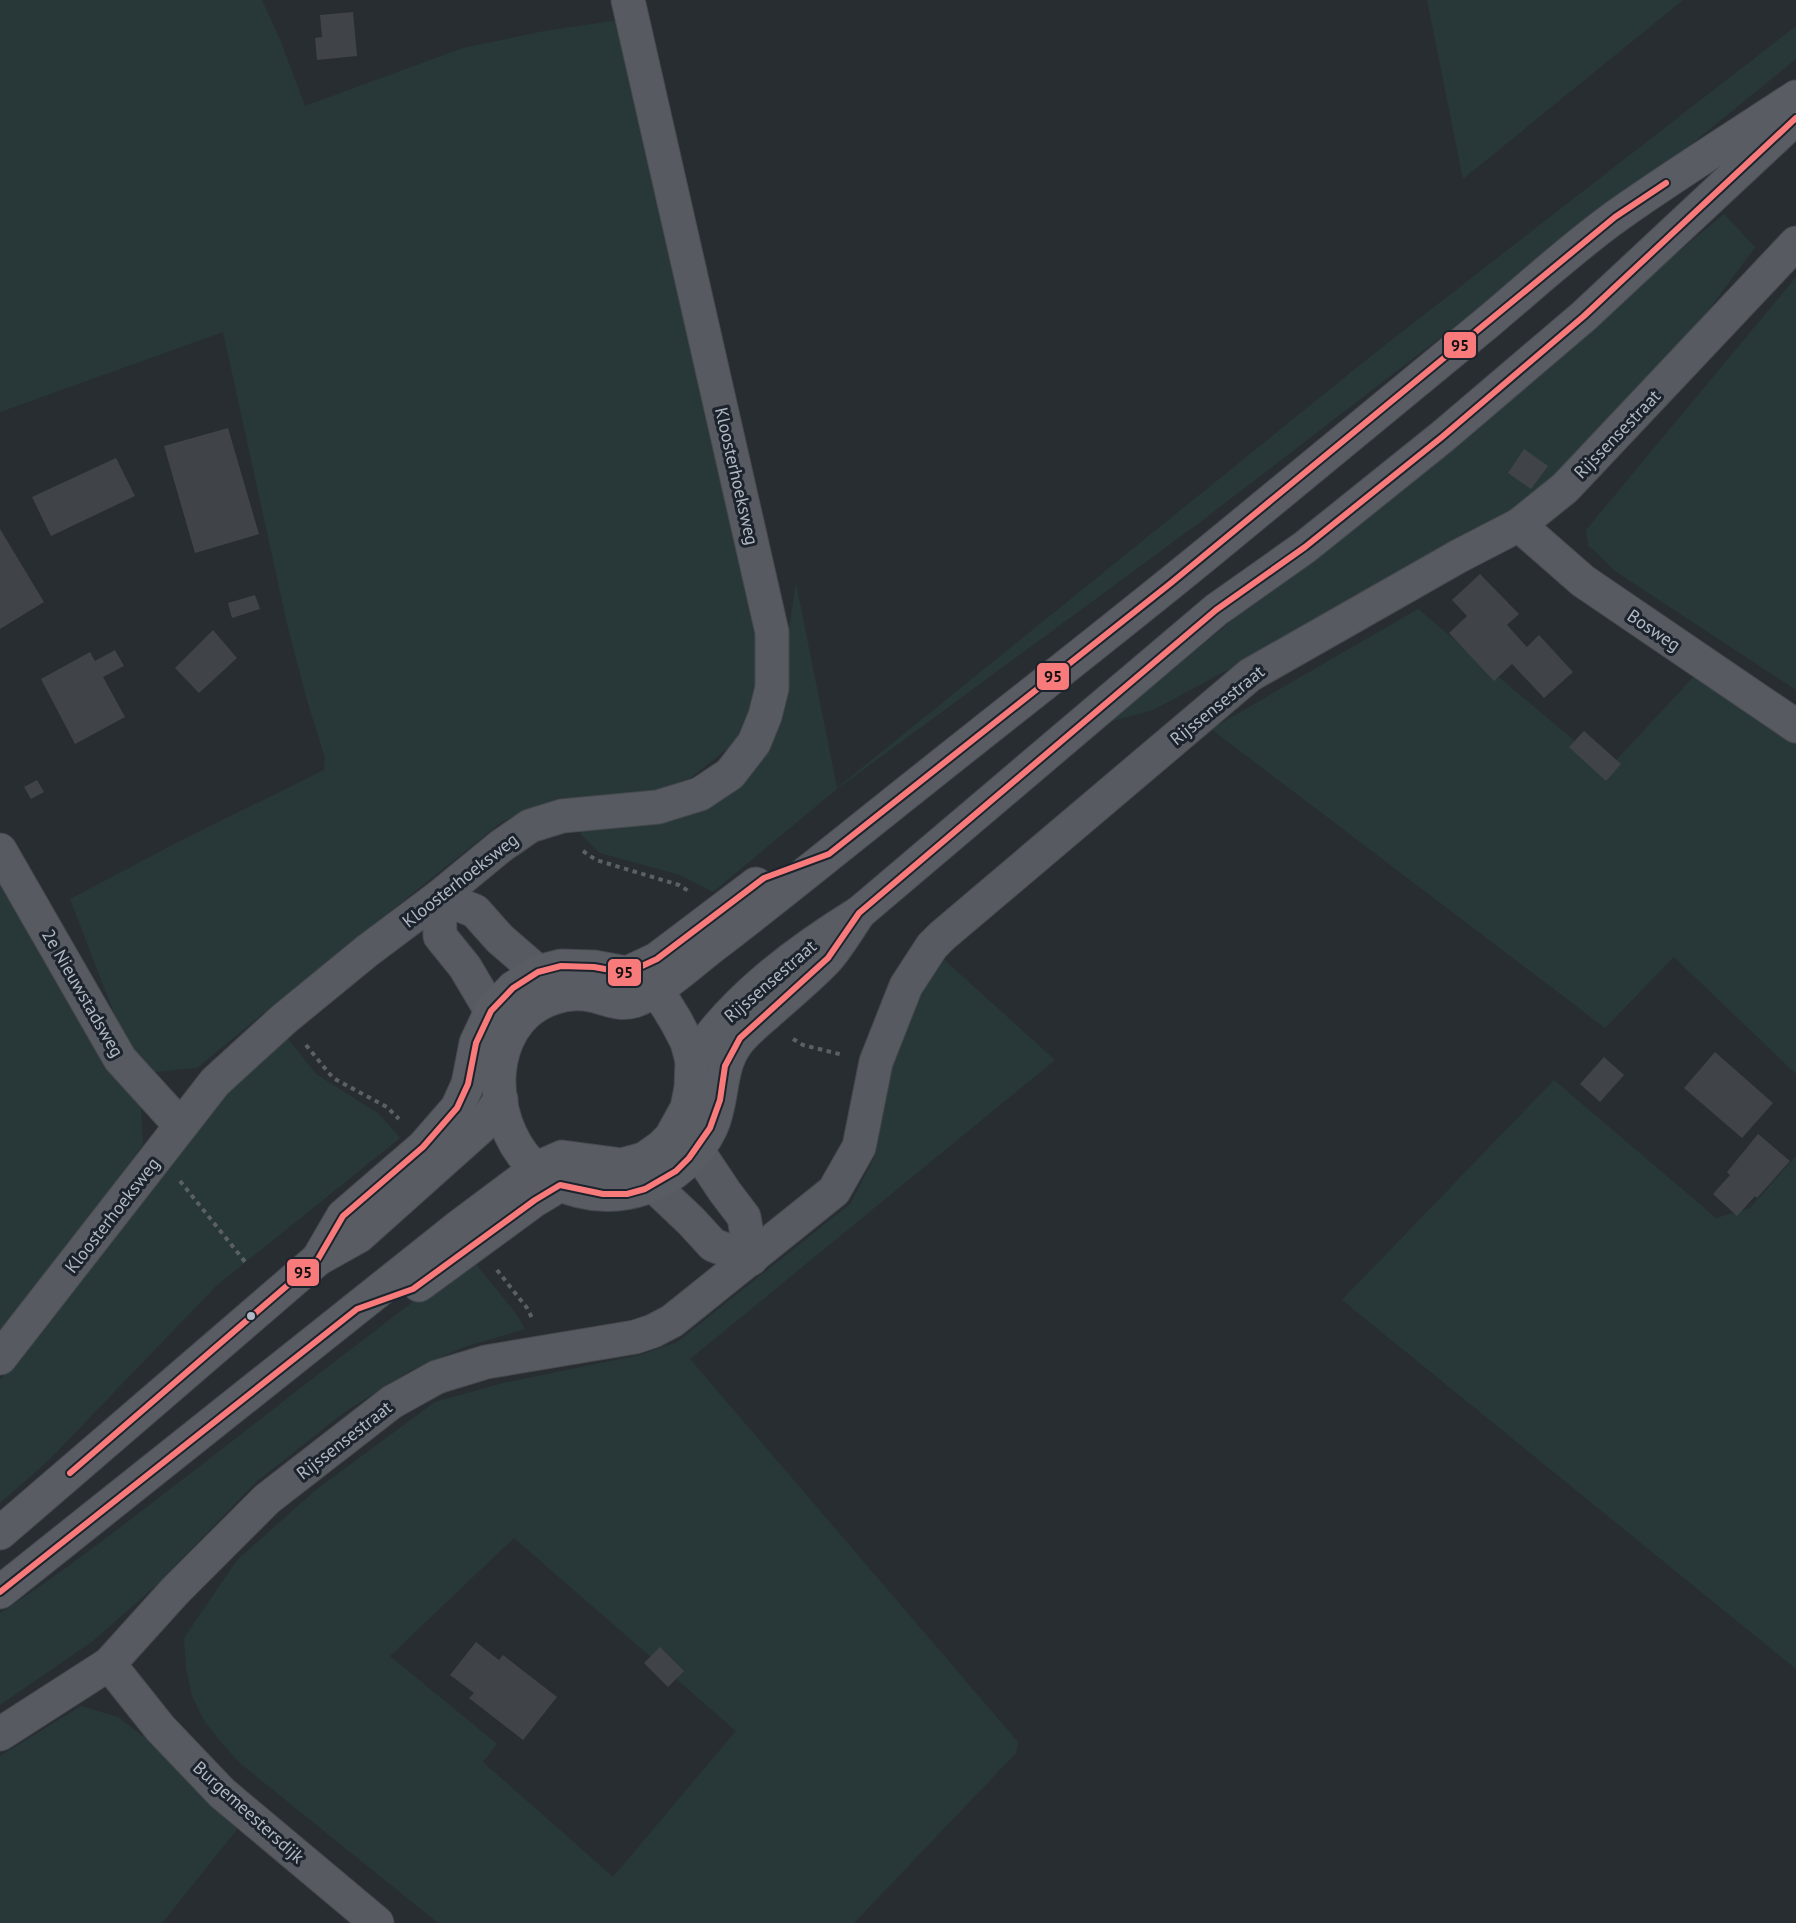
<svg xmlns="http://www.w3.org/2000/svg" width="1796" height="1923" font-family="'PT Sans',sans-serif">
	<style>
		.green { fill: #283839; fill-rule: evenodd }
		.building { fill: #404449 }
		.lines { fill: none; stroke-linecap: round; stroke-linejoin: round }
		.minor-casing { stroke: #46494d; stroke-width: 35 }
		.major-casing { stroke: #45494f; stroke-width: 35 }
		.path { stroke: #5b6065; stroke-width: 4; stroke-dasharray: 4.5 4.5; stroke-linecap: butt }
		.minor { stroke: #575b61; stroke-width: 33 }
		.major { stroke: #595d63; stroke-width: 33 }
		.bus-1-casing { stroke: #1c232c; stroke-width: 10 }
		.bus-1 { stroke: #f97a7a; stroke-width: 6 }
		.bus-dot { fill: #b1b9c4; stroke: #1c232c; stroke-width: 2 }
		.labels { text-anchor: middle; dominant-baseline: central; stroke-width: 6; stroke-linejoin: round; paint-order: stroke }
		.street-label { font-size: 18px; fill: #b1b9c4; stroke: #1c232c }
		.line-badge { stroke: #1c232c; stroke-width: 2 }
		.pale-badge-label { font-size: 16px; text-anchor: middle; font-weight: bold; fill: #111 }
	</style>
	<rect width="100%" height="100%" fill="#282d32"/>
	<!-- green -->
	<g class="green">
		<path d="M0,0H262L281,42L305,106L463,48L544,31L620,20L664,236L762,635L759,687L738,740L692,777L642,796L559,798L503,821L271,1007L197,1068L155,1072L129,1052L70,899L180,841L324,770L325,758L307,700L288,628L223,332L0,412Z"/>
		<path d="M1427,0H1683L1463,179Z"/>
		<path d="M1796,26V59L1683,151L1199,523L837,789L713,892L680,875L600,853L582,836L574,820L707,800L779,694L796,583L837,788L1376,352Z"/>
		<path d="M1724,214L1755,247L1680,349L1551,489L1360,599L1153,710L1109,722Z"/>
		<path d="M1796,277V690L1615,571L1588,545L1586,530Z"/>
		<path d="M1418,609L1608,769L1697,673L1796,740V1074L1674,957L1605,1028L1211,729Z"/>
		<path d="M0,869L141,1109L143,1144L122,1175L0,1330Z"/>
		<path d="M940,956L1055,1060L690,1359L1018,1742L1016,1753L854,1923H438L241,1764L219,1740L203,1719L192,1696L186,1668L184,1638L237,1560L317,1489L435,1402L503,1383L640,1355L677,1342L850,1204L874,1158L893,1053ZM514,1538L736,1731L613,1877L483,1762L497,1744L390,1656Z"/>
		<path d="M284,1034L316,1074L379,1114L400,1138L216,1286L49,1460L0,1503V1380L213,1098Z"/>
		<path d="M1554,1080L1716,1218L1750,1208L1796,1156V1669L1342,1300Z"/>
		<path d="M471,1258L517,1315L525,1329L464,1347L410,1371L346,1411L256,1482L160,1582L93,1641L0,1705V1613C80,1561 154,1501 230,1443C310,1380 390,1319 471,1258Z"/>
		<path d="M81,1706L118,1717L163,1752L242,1823L162,1923H0V1756Z"/>
	</g>
	<!-- building -->
	<g class="building">
		<path d="M353,12L357,56L317,60L315,38L322,37L320,15Z"/>
		<path d="M228,428L259,534L195,553L164,446Z"/>
		<path d="M1524,449L1548,466L1531,489L1508,473Z"/>
		<path d="M116,458L135,496L51,536L32,497Z"/>
		<path d="M0,529L44,602L0,629Z"/>
		<path d="M1480,574L1519,614L1507,625L1527,647L1539,635L1573,672L1544,698L1512,664L1494,681L1449,633L1467,616L1452,600Z"/>
		<path d="M255,595L260,609L232,618L228,603Z"/>
		<path d="M213,630L237,658L199,693L175,668Z"/>
		<path d="M115,650L124,666L103,677L125,717L75,744L41,679L90,652L95,661Z"/>
		<path d="M1584,731L1621,764L1606,781L1569,747Z"/>
		<path d="M37,780L44,792L31,799L24,787Z"/>
		<path d="M1715,1052L1773,1103L1742,1138L1684,1088Z"/>
		<path d="M1604,1057L1624,1075L1600,1102L1580,1084Z"/>
		<path d="M1758,1134L1790,1161L1757,1198L1755,1196L1737,1216L1713,1194L1730,1175L1727,1172Z"/>
		<path d="M476,1642L499,1660L503,1655L557,1697L523,1740L469,1698L474,1693L450,1675Z"/>
		<path d="M660,1647L684,1671L668,1687L644,1663Z"/>
	</g>
	<g class="lines">
		<!-- minor casing -->
		<g class="minor-casing">
			<g id="minor">
				<path d="M1519,525L1583,581L1796,726"/>
				<path d="M0,850L120,1059L180,1125"/>
				<path d="M491,1011L465,967L440,936L439,897L475,911L500,939L538,972"/>
				<path d="M653,1185L691,1221L713,1245L751,1259L744,1217L725,1192L697,1150"/>
				<path d="M0,1358L215,1082L284,1019L367,951L439,897L501,846L530,826L562,816L658,807L700,794L730,774L754,743L765,716L772,688V632L628,0"/>
				<path d="M109,1664L160,1728L222,1793L377,1923"/>
				<path d="M0,1734L109,1664L175,1591L267,1499L392,1402L437,1377L486,1362L635,1337L653,1331L672,1321L834,1191L859,1147L876,1062L906,986L932,946L942,936L1250,675L1459,556L1519,525L1565,488L1796,243"/>
			</g>
		</g>
		<!-- major casing -->
		<g class="major-casing">
			<g id="major">
				<path d="M859,913C849,928 839,945 827,959C809,978 788,995 769,1012C758,1022 746,1031 737,1043C718,1068 724,1100 711,1128C683,1186 617,1210 559,1184C501,1159 479,1068 520,1020C537,1000 566,990 591,995C606,998 619,1006 634,1001C661,992 694,960 717,943C789,888 858,831 929,775C1028,696 1129,618 1227,537C1314,465 1401,393 1488,322C1531,286 1573,247 1618,215C1676,174 1737,136 1796,97"/>
				<path d="M627,973L657,959L756,884"/>
				<path d="M692,1061C733,999 796,952 859,913L1216,610L1305,547L1442,437L1584,316L1796,118"/>
				<path d="M419,1285L535,1200L560,1185"/>
				<path d="M0,1533L318,1259L359,1236L482,1126L501,1099"/>
				<path d="M0,1592L461,1225L537,1168L562,1157L622,1165L644,1159L661,1147L671,1137L687,1108L691,1088L692,1061L687,1042L676,1021L665,1003L653,991L627,973L594,967L561,966L538,972L513,988L491,1011L476,1043L468,1084L457,1108L423,1147L343,1216L318,1259"/>
			</g>
		</g>
		<!-- path -->
		<g class="path">
			<path d="M583,851L596,860L679,885L690,892"/>
			<path d="M793,1039L803,1045L843,1055"/>
			<path d="M306,1045L333,1078L387,1107L399,1119"/>
			<path d="M180,1181L246,1263"/>
			<path d="M497,1270L527,1308L533,1320"/>
		</g>
		<!-- minor -->
		<use href="#minor" class="minor"/>
		<!-- major -->
		<use href="#major" class="major"/>
		<!-- bus-1 casing -->
		<g class="bus-1-casing">
			<g id="bus-1">
				<path d="M70,1473L318,1259L343,1216L423,1147L457,1108L468,1084L476,1043L491,1011L513,988L538,972L561,966L594,967L627,973L657,959L764,878L829,854L1171,583L1615,217L1666,183"/>
				<path d="M0,1592L357,1309L413,1289L535,1200L560,1185L603,1194H627L645,1189L676,1171L689,1158L710,1128L720,1100L725,1066L740,1038L828,958L859,913L1216,610L1305,547L1442,437L1584,316L1796,118"/>
			</g>
		</g>
		<!-- bus-1 -->
		<use href="#bus-1" class="bus-1"/>
	</g>
	<!-- markers -->
	<circle class="bus-dot" cx="251" cy="1316" r="5"/>
	<g class="labels">
		<!-- street labels -->
		<g class="street-label">
			<text transform="translate(1617 434) rotate(-46)">Rijssensestraat</text>
			<text transform="translate(737 476) rotate(77)">Kloosterhoeksweg</text>
			<text transform="translate(1654 630) rotate(34)">Bosweg</text>
			<text transform="translate(1217 705) rotate(-39)">Rijssensestraat</text>
			<text transform="translate(460 880) rotate(-38)">Kloosterhoeksweg</text>
			<text transform="translate(770 981) rotate(-41)">Rijssensestraat</text>
			<text transform="translate(83 993) rotate(60)">2e Nieuwstadsweg</text>
			<text transform="translate(112 1215) rotate(-52)">Kloosterhoeksweg</text>
			<text transform="translate(344 1440) rotate(-38)">Rijssensestraat</text>
			<text transform="translate(249 1812) rotate(42)">Burgemeestersdijk</text>
		</g>
	</g>
	<g class="line-badge">
		<rect x="1443" y="331" width="34" height="28" rx="6" fill="#f97a7a"/>
		<rect x="1036" y="662" width="34" height="29" rx="6" fill="#f97a7a"/>
		<rect x="607" y="958" width="35" height="29" rx="6" fill="#f97a7a"/>
		<rect x="286" y="1258" width="34" height="29" rx="6" fill="#f97a7a"/>
	</g>
	<g class="pale-badge-label">
		<text x="1460" y="351">95</text>
		<text x="1053" y="682">95</text>
		<text x="624" y="978">95</text>
		<text x="303" y="1278">95</text>
	</g>
</svg>
